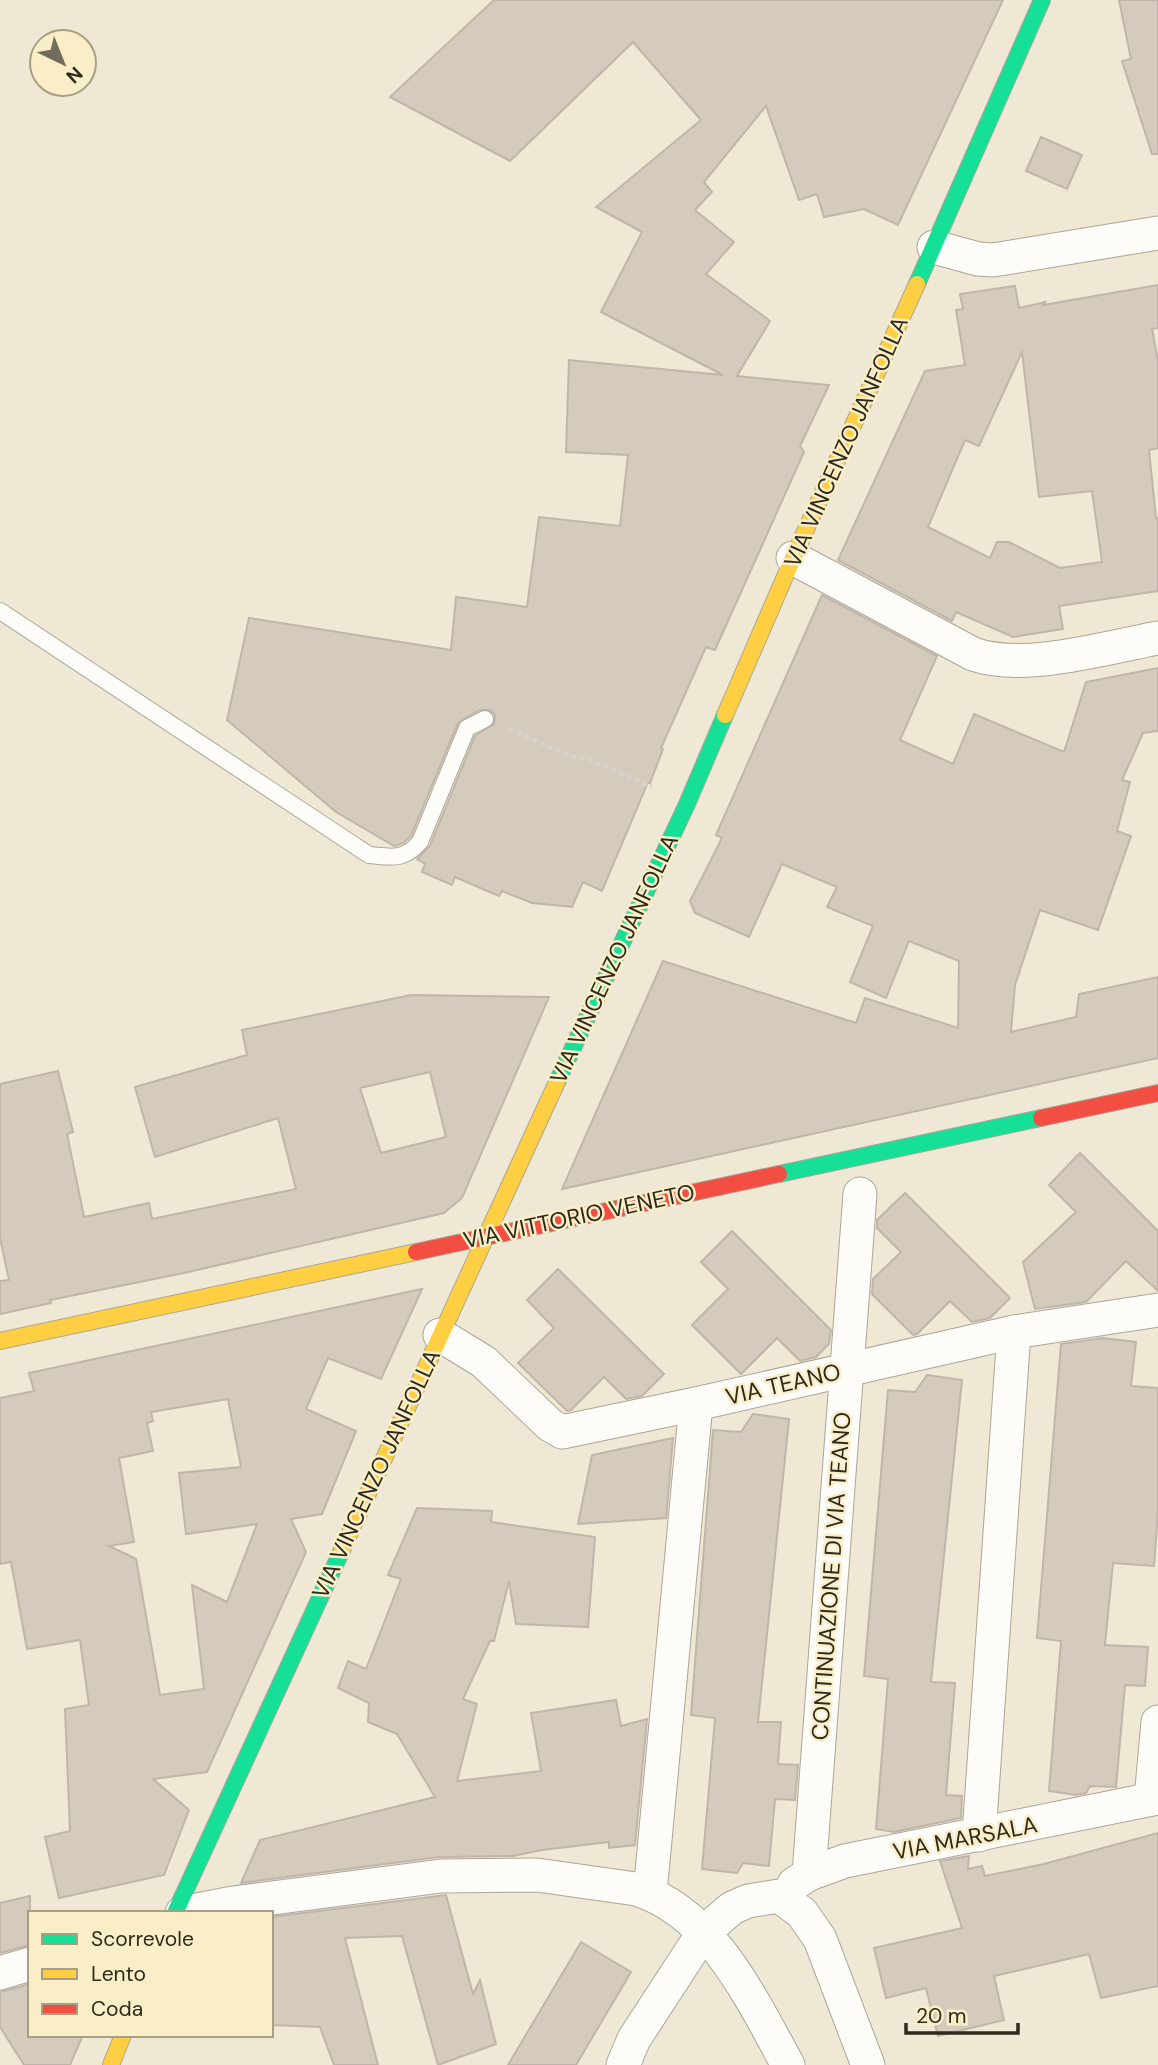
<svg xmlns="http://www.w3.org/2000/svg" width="1158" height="2065" font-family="'DM Sans',sans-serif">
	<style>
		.building { fill: #d4cbbd; stroke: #bfb6a9; stroke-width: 2; fill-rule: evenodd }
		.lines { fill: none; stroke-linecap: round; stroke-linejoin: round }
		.lane-casing { stroke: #aba697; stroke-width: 18 }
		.street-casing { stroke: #aba697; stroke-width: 35 }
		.fast-casing { stroke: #aba697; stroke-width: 18 }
		.slow-casing { stroke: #aba697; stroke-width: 18 }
		.jam-casing { stroke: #aba697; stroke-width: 18 }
		.path { stroke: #d5d3cc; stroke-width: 4.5; stroke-dasharray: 5 3.5; stroke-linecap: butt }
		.lane { stroke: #fdfcf9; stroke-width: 16 }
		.street { stroke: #fdfcf9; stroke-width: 33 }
		.fast { stroke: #16e098; stroke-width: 16 }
		.slow { stroke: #ffcf43; stroke-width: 16 }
		.jam { stroke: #f24e42; stroke-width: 16 }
		.labels { text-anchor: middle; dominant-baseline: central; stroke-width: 5; stroke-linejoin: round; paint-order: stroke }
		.street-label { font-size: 23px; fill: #2d291b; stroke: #faeec9 }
	</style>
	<rect width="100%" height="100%" fill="#efe8d4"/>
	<!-- building -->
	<g class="building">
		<path d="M494,0H1003L898,225L864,209L824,217L817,194L799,200L766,106L704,182L712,192L695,210L734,242L706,274L770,321L737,376L829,385L800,446L804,452L715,650L706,647L661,748L663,749L650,783L648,782L602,891L583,882L572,907L532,903L502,891L499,896L455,877L452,885L422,872L425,864L417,859L430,846L475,736L494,724L495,715L490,710H480L458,723L411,836L403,843L394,846L336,812L227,720L249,618L451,650L456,597L527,607L539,517L620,526L628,455L566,452L569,360L723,375L601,312L642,232L596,207L701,120L633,42L510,161L390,97Z"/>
		<path d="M1119,0H1158V154H1152L1122,61L1131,59Z"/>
		<path d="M1041,137L1082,155L1067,189L1026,171Z"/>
		<path d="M1158,285V328L1152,329L1158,361V448L1149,450L1156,518H1158V591L1059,606L1063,629L1013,637L956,612L952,621L838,560L925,371L965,365L956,310L963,309L960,294L1015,286L1019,308L1045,302L1043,305ZM1022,352L1039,497L1092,491L1102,562L1060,568L1009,542H997L990,558L928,527L965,440L979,446Z"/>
		<path d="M822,595L937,656L900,740L953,764L974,714L1064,752L1086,682L1158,668V731L1143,733L1122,780L1130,782L1117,831L1131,836L1098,930L1040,910L1015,985L1011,1032L1076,1017L1079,994L1158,977V1058L562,1189L663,961L856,1023L865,998L958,1028L959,961L909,941L886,998L850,982L873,926L827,907L837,887L782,864L749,937L695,913L690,901L722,838L716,835Z"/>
		<path d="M411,995L549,997L462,1198L444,1213L184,1273L50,1300L51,1303L0,1314V1281L9,1280L0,1238V1084L58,1071L73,1132L67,1134L84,1217L149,1203L152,1219L296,1189L278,1118L155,1157L135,1087L247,1055L242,1030ZM430,1072L446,1137L381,1153L360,1088Z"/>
		<path d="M1080,1153L1158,1231V1291L1126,1261L1086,1302L1035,1309L1023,1262L1076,1212L1049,1185Z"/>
		<path d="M905,1193L1010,1298L990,1318L972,1322L950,1301L917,1334L913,1335L872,1294L873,1279L901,1252L877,1228V1220Z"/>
		<path d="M732,1231L831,1330L829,1344L816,1357L800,1361L777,1338L741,1374L692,1325L728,1289L701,1262Z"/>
		<path d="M558,1269L664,1374L642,1396L626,1399L604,1377L571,1410L567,1411L518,1363L554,1328L527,1300Z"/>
		<path d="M422,1289L381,1379L328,1358L306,1409L356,1431L322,1514L291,1519L306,1552L207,1772L153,1779L189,1810L164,1875L59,1898L45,1837L70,1831L65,1709L89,1705L80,1640L27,1649L11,1562L0,1564V1398L34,1391L29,1373ZM228,1399L241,1467L179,1473L186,1534L257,1524L227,1602L192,1585L204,1689L160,1695L136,1559L109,1546L134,1542L119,1458L153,1451L147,1423L153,1421L151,1412Z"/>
		<path d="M1102,1338L1136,1342L1131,1386L1158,1388V1512L1154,1566L1113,1563L1105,1645L1148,1647L1145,1686L1125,1685L1116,1787L1090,1786L1086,1793L1076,1795L1049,1791L1061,1641L1037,1638L1061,1344Z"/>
		<path d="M927,1375L962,1380L931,1682L955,1683L946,1795L962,1796L961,1818L894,1832L876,1829L888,1679L864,1676L888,1390L915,1392Z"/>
		<path d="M753,1414L789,1419L758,1722H781L778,1764L798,1765L795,1800L775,1799L769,1866L743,1863L737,1873L702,1869L715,1718L691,1715L713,1430L741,1432Z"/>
		<path d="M673,1438L666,1518L578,1524L592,1455Z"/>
		<path d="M417,1508L492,1511L491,1522L595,1537L588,1627L516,1624L509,1581L494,1641H490L463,1699L477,1704L457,1781L541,1771L531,1713L616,1700L621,1726L647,1719L635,1845L609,1848V1842L542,1850L513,1856L439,1857L241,1883L260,1840L435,1797L397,1734L368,1722L369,1703L338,1688L348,1661L366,1669L401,1579L388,1575Z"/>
		<path d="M1158,1833V1986L1101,1998L1089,1954L994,1976L1004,2020L938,2036L926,1988L886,1998L874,1948L962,1928L940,1861L969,1856L968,1869L982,1866L985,1876L1044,1864Z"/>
		<path d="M446,1895L473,1994L480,1980L496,2044L438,2065L402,1936L345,1938L378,2065H334L320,2027L271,2025V1917Z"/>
		<path d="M30,1896V1945L0,1953V1903Z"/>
		<path d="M581,1942L631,1972L576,2065H508Z"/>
		<path d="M30,1984V2035H83L70,2065H24L0,2027V1992Z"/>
	</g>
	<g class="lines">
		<!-- lane casing -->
		<g class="lane-casing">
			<path id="lane" d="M0,611L369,855C392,857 403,861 420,842L467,728L485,719"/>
		</g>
		<!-- street casing -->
		<g class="street-casing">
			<g id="street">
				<path d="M934,247L978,259L993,260L1158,233"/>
				<path d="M793,558L973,654C1023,672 1105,648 1158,638"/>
				<path d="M440,1335L484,1362L550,1425L562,1432L696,1404L1014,1332L1158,1310"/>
				<path d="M1151,1799L1158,1722"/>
				<path d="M979,1835L1014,1332"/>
				<path d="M809,1874L860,1194"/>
				<path d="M794,1884L809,1874L845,1861L1158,1798"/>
				<path d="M650,1893L696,1404"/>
				<path d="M182,1913L233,1903L441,1876L537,1875L636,1889C712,1912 752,2000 788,2065"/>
				<path d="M0,1973L30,1964"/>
				<path d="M623,2065L634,2039L703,1933L732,1908L748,1901L779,1896L802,1913L820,1939L868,2065"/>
			</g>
		</g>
		<!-- fast casing -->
		<g class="fast-casing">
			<g id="fast">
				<path d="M917,284L1042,0"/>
				<path d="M557,1082L687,804L725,715"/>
				<path d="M779,1174L1041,1118"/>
				<path d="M175,1913L342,1550"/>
			</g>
		</g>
		<!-- slow casing -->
		<g class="slow-casing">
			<g id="slow">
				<path d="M725,715L793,558L917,284"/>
				<path d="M0,1341L416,1252"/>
				<path d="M342,1550L557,1082"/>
				<path d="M111,2065L123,2035"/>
			</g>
		</g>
		<!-- jam casing -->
		<g class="jam-casing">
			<g id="jam">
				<path d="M1041,1118L1158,1093"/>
				<path d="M416,1252L779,1174"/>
			</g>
		</g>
		<!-- path -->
		<path class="path" d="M509,729L576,758L588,759L652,787"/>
		<!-- lane -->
		<use href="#lane" class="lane"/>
		<!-- street -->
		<use href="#street" class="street"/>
		<!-- fast -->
		<use href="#fast" class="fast"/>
		<!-- slow -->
		<use href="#slow" class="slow"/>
		<!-- jam -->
		<use href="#jam" class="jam"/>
	</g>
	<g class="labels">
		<!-- street labels -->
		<g class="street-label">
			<text transform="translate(846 442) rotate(-66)">VIA VINCENZO JANFOLLA</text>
			<text transform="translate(614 959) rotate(-65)">VIA VINCENZO JANFOLLA</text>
			<text transform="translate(579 1216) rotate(-12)">VIA VITTORIO VENETO</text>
			<text transform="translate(783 1384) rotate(-13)">VIA TEANO</text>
			<text transform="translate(376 1474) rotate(-65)">VIA VINCENZO JANFOLLA</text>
			<text transform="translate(831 1576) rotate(-86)">CONTINUAZIONE DI VIA TEANO</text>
			<text transform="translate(965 1838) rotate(-11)">VIA MARSALA</text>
		</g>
	</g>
	<!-- legend -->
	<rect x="28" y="1911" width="245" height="126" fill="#faeec9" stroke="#a89f83" stroke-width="2"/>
	<rect x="42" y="1934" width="35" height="10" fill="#16e098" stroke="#a89f83" stroke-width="2"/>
	<text x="91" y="1946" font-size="21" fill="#2d291b">Scorrevole</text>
	<rect x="42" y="1969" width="35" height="10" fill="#ffcf43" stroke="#a89f83" stroke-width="2"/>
	<text x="91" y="1981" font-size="21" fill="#2d291b">Lento</text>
	<rect x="42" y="2004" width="35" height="10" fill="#f24e42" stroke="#a89f83" stroke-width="2"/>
	<text x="91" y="2016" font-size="21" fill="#2d291b">Coda</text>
	<!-- north arrow -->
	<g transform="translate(63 63) rotate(137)"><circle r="33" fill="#faeec9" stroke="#a89f83" stroke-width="2"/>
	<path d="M0-5L12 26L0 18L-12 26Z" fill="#716c5c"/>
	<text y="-10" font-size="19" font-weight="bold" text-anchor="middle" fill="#2d291b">N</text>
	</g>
	<!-- scale -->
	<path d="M906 2023v10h112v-10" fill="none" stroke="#2d291b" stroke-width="3.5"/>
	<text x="916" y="2023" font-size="21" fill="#2d291b" stroke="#faeec9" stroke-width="5" paint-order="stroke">20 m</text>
</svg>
